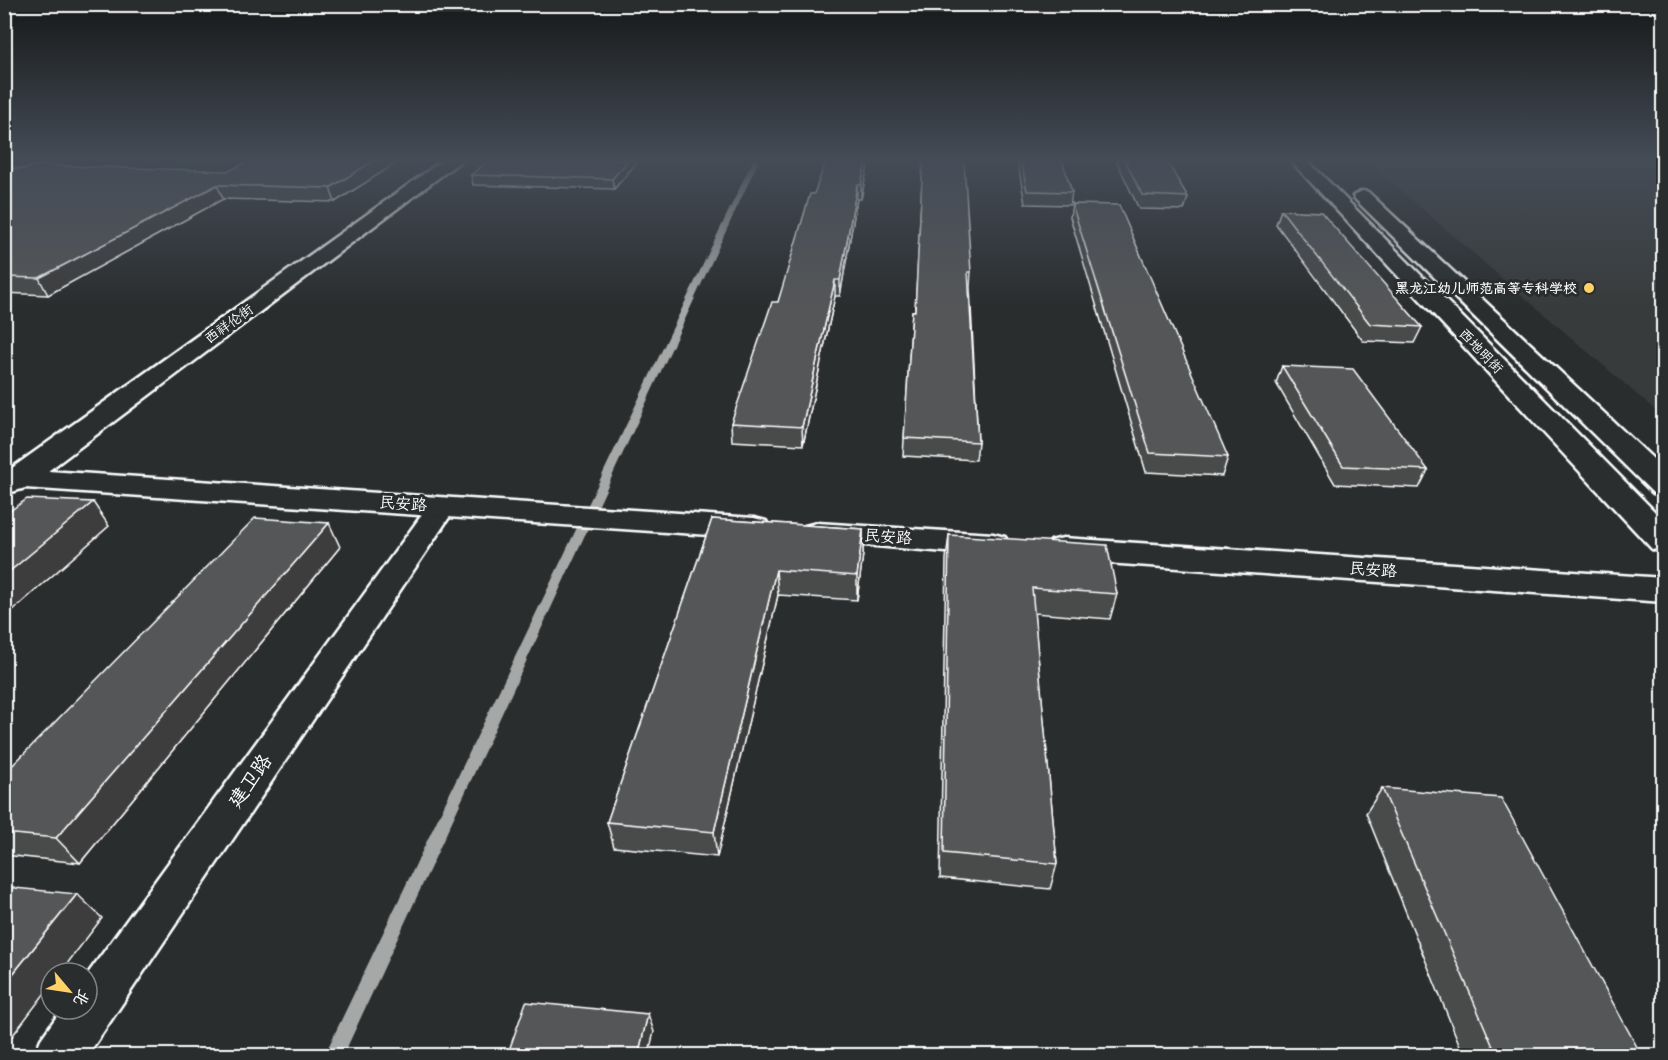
<svg xmlns="http://www.w3.org/2000/svg" width="1668" height="1060" font-family="'Comic Neue','LXGW WenKai TC',sans-serif">
	<style>
		.built { fill: #373a3b }
		.lines { fill: none; stroke-linecap: round; stroke-linejoin: round }
		.stream { fill: #a6a7a7; fill-rule: evenodd }
		.minor-casing { stroke: #fff; stroke-width: 5 }
		.tertiary-casing { stroke: #fff; stroke-width: 5 }
		.primary-casing { stroke: #fff; stroke-width: 5 }
		.minor { fill: #2a2d2e; fill-rule: evenodd }
		.tertiary { fill: #2a2d2e; fill-rule: evenodd }
		.primary { fill: #2a2d2e; fill-rule: evenodd }
		.wall { fill: #494b4c; stroke: #fff; stroke-width: 1.5 }
		.shaded-wall { fill: #3c3d3e; stroke: #fff; stroke-width: 1.5 }
		.building { fill: #555758; stroke: #fff; stroke-width: 1.5 }
		.poi-dot { fill: #ffd166; stroke: #2a2d2e; stroke-width: 2 }
		.labels { text-anchor: middle; dominant-baseline: central; stroke-width: 6; stroke-linejoin: round; paint-order: stroke }
		.far-poi-label { font-size: 14px; font-weight: bold; fill: #fff; stroke: #2a2d2e; text-anchor: end }
		.far-street-label { font-size: 14px; fill: #fff; stroke: #2a2d2e }
		.street-label { font-size: 16px; fill: #fff; stroke: #2a2d2e }
		.near-street-label { font-size: 20px; fill: #fff; stroke: #2a2d2e }
	</style>
	<rect width="100%" height="100%" fill="#2a2d2e"/>
	<filter id="ink" filterUnits="userSpaceOnUse"><feTurbulence type="fractalNoise" baseFrequency=".0167" numOctaves="2"/><feDisplacementMap in="SourceGraphic" scale="12" xChannelSelector="R" yChannelSelector="G"/><feConvolveMatrix kernelMatrix="1 2 1 2 8 2 1 2 1" color-interpolation-filters="sRGB"/></filter>
	<g filter="url(#ink)">
		<!-- built -->
		<path class="built" d="M1365,160H1663V417Z"/>
		<g class="lines">
			<!-- stream -->
			<path class="stream" d="M753,160H759L343,1056H324Z"/>
			<!-- minor casing -->
			<g class="minor-casing">
				<path id="minor" d="M442,499L452,501L456,507L87,1056H34L41,1039L62,1009H87V975L432,501Z"/>
			</g>
			<!-- tertiary casing -->
			<g class="tertiary-casing">
				<g id="tertiary">
					<path d="M443,160H462L48,471L754,518L766,521L770,528L766,535L754,538L25,488L12,492L4,490V468H12Z"/>
					<path d="M817,523L993,534L1005,537L1010,545L1005,553L993,556L805,540L800,533L805,526Z"/>
					<path d="M1063,538L1664,578V602L1063,560L1051,557L1046,549L1051,541Z"/>
				</g>
			</g>
			<!-- primary casing -->
			<g class="primary-casing">
				<g id="primary">
					<path d="M1290,160H1307L1664,521V552L1652,549Z"/>
					<path d="M1362,191L1368,192L1664,469V495L1653,493L1356,200L1353,196Z"/>
				</g>
			</g>
			<!-- minor -->
			<use href="#minor" class="minor"/>
			<!-- tertiary -->
			<use href="#tertiary" class="tertiary"/>
			<!-- primary -->
			<use href="#primary" class="primary"/>
		</g>
		<!-- wall -->
		<g class="wall">
			<path d="M251,160H401L335,202L223,199L48,295L4,293V168L229,171Z"/>
			<path d="M489,160H639L614,189L473,185L471,175Z"/>
			<path d="M869,160L861,199H857L840,296H835L803,445L732,441L731,423L778,302L814,194Z"/>
			<path d="M923,160L971,272L970,287L978,442L976,460L903,456L912,311H915Z"/>
			<path d="M1017,160H1062L1072,192L1070,205L1025,204Z"/>
			<path d="M1116,160H1166L1188,197L1184,210L1139,209Z"/>
			<path d="M1072,204L1228,457L1222,476L1146,472L1070,217Z"/>
			<path d="M1281,210L1422,327L1414,343L1363,341L1276,224Z"/>
			<path d="M1282,366L1428,470L1419,488L1335,484L1276,383Z"/>
			<path d="M712,519L863,529V554L857,600L778,595L717,857L614,847L607,822Z"/>
			<path d="M949,535L1117,594L1110,619L1034,613L1057,864L1050,889L940,878L946,559Z"/>
			<path d="M340,547L80,863L4,855V774Z"/>
			<path d="M1382,788L1642,1056H1464L1366,813Z"/>
		</g>
		<!-- shaded-wall -->
		<g class="shaded-wall">
			<path d="M375,160H401L335,202L330,188Z"/>
			<path d="M629,160H639L614,189L612,179Z"/>
			<path d="M866,160H869L861,199V185Z"/>
			<path d="M217,185L223,199L48,295L39,278Z"/>
			<path d="M857,185V199L840,296V280Z"/>
			<path d="M835,280V296L803,445L802,427Z"/>
			<path d="M93,502L109,526L4,618V576Z"/>
			<path d="M329,523L340,547L80,863L56,838Z"/>
			<path d="M863,529V554L857,600V576Z"/>
			<path d="M776,570L778,595L717,857L714,832Z"/>
			<path d="M77,894L102,918L60,973H51V985L4,1047V985Z"/>
			<path d="M648,1014L654,1032L648,1056H638Z"/>
		</g>
		<!-- building -->
		<g class="building">
			<path d="M251,160H375L330,188L217,185L39,278L4,277V168L25,169L34,165L229,171Z"/>
			<path d="M489,160H629L612,179L471,175Z"/>
			<path d="M826,160H866L861,185H857L840,280H835L802,427L731,423L772,302H778L810,194H814Z"/>
			<path d="M923,160H964L971,272H968L978,442L904,438L912,311H915Z"/>
			<path d="M1021,160H1062L1072,192L1027,191Z"/>
			<path d="M1125,160H1166L1188,197L1142,195Z"/>
			<path d="M1072,204L1119,205L1228,457L1150,453Z"/>
			<path d="M1281,210L1321,212L1422,327L1370,324Z"/>
			<path d="M1282,366L1353,369L1428,470L1343,466Z"/>
			<path d="M27,499L93,502L4,576V515Z"/>
			<path d="M255,518L329,523L56,838L4,833V774Z"/>
			<path d="M712,519L863,529L857,576L776,570L714,832L607,822Z"/>
			<path d="M949,535L1107,545L1117,594L1032,588L1057,864L944,853Z"/>
			<path d="M1382,788L1501,798L1642,1056H1497Z"/>
			<path d="M4,887L77,894L4,985Z"/>
			<path d="M526,1002L648,1014L638,1056H507Z"/>
		</g>
	</g>
	<!-- sky -->
	<linearGradient id="sky" x2="0" y2="1"><stop stop-color="#171919"/><stop offset="0.52" stop-color="#444c57"/><stop offset="1" stop-color="#444c57" stop-opacity="0"/></linearGradient>
	<rect width="1668" height="308" fill="url(#sky)"/>
	<!-- markers -->
	<circle class="poi-dot" cx="1589" cy="288" r="6"/>
	<g class="labels">
		<!-- far-poi labels -->
		<g class="far-poi-label">
			<text x="1577" y="288">黑龙江幼儿师范高等专科学校</text>
		</g>
		<!-- far-street labels -->
		<g class="far-street-label">
			<text transform="translate(229 324) rotate(-36)">西祥伦街</text>
			<text transform="translate(1481 351) rotate(46)">西地明街</text>
		</g>
		<!-- street labels -->
		<g class="street-label">
			<text transform="translate(403 504) rotate(4)">民安路</text>
			<text transform="translate(888 537) rotate(4)">民安路</text>
			<text transform="translate(1373 570) rotate(4)">民安路</text>
		</g>
		<!-- near-street labels -->
		<g class="near-street-label">
			<text transform="translate(250 781) rotate(-55)">建卫路</text>
		</g>
	</g>
	<!-- margin -->
	<rect width="1668" height="1060" fill="none" stroke="#2a2d2e" stroke-width="24"/>
	<rect x="12" y="12" width="1644" height="1036" fill="none" stroke="#fff" stroke-width="2" filter="url(#ink)"/>
	<!-- north arrow -->
	<g transform="translate(69 991) rotate(119)"><circle r="28" fill="#2a2d2e" stroke="#7f8182" stroke-width="1.5"/>
	<path d="M0-4.5L10 22L0 15L-10 22Z" fill="#ffd166"/>
	<text y="-9" font-size="16" font-weight="bold" text-anchor="middle" fill="#ffffff">北</text>
	</g>
</svg>
